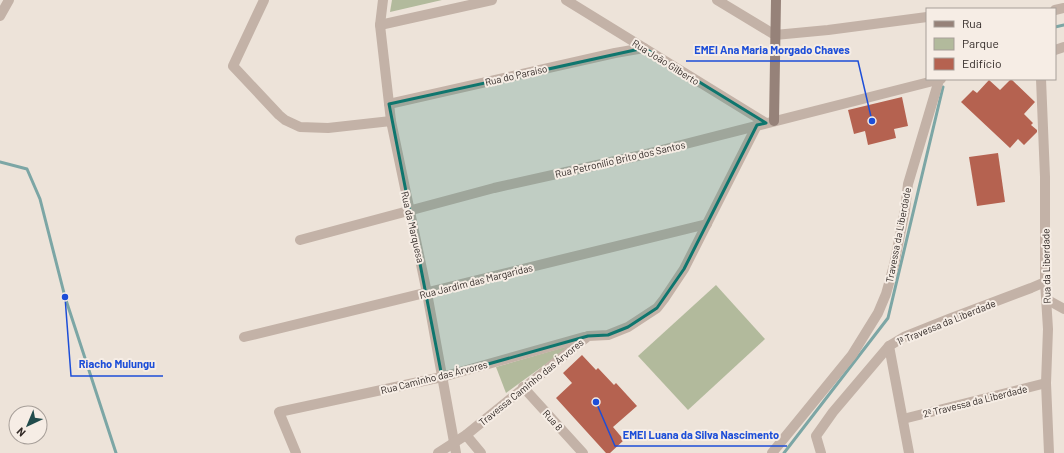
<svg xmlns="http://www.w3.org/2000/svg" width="1064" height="453" font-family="Barlow,sans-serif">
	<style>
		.green { fill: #b2ba9c }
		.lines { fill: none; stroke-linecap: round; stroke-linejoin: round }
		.stream { stroke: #7ca6a5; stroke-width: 3 }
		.building { fill: #b56250 }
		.street { stroke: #c3b2a7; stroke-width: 10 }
		.secondary { stroke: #968279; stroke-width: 10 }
		.marked { fill: #0f766e; fill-opacity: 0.2; stroke: #0f766e; stroke-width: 3; stroke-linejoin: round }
		.labels { text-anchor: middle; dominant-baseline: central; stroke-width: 4; stroke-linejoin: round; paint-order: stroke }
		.street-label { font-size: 10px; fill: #312926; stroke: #f6ede5 }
		.leader { fill: none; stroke: #1d4ed8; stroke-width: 1.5 }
		.callout-dot { fill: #1d4ed8; stroke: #f6ede5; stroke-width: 1.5 }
		.callout-label { font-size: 11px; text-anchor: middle; font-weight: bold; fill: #1d4ed8; stroke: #f6ede5; stroke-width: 4; stroke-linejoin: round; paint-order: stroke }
	</style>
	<rect width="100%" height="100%" fill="#ede3d9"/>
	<!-- green -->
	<g class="green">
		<path d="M392,0H442L390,12Z"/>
		<path d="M716,285L765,339L688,410L638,356Z"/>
		<path d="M572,345L506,393L496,367Z"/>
	</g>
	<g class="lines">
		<!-- stream -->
		<g class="stream">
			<path d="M1055,27L1064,25"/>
			<path d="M0,162L27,169L40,199L65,297L116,453"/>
			<path d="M784,453L888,318L943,87"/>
		</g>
	</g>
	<!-- building -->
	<g class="building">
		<path d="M1011,79L1035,102L1024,114L1033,123L1031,125L1037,130V132L1024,145L1018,139L1010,148L961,102L973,90L977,93L989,80L1000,90Z"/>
		<path d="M902,97L908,126L894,129L896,138L868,145L865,131L854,134L848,110Z"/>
		<path d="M998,153L1005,202L977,206L969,157Z"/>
		<path d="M582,355L596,370L598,368L614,385L616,383L637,406L613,427L624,440L610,453H606L556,398L572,383L563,373Z"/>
	</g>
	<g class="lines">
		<!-- street -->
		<g class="street">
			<path d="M264,0L233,66L279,115L285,120L300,127L328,128L391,121"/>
			<path d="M383,0L380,25L391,121L427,293L456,453"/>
			<path d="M566,0L766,123"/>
			<path d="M717,0L775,35L828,30L927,17"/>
			<path d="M1055,10L1064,8"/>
			<path d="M0,16L9,0"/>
			<path d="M380,25L492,0"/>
			<path d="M1055,50L1064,47"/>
			<path d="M1041,79L1045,177V282L1048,329L1046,383L1049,453"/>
			<path d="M389,104L615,53L644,48"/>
			<path d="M300,240L494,188L642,155L941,79"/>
			<path d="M1046,299L1064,309"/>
			<path d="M244,337L707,224"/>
			<path d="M889,346L909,453"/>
			<path d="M523,387L583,453"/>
			<path d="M903,419L1046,383"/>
			<path d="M466,435L481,453"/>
			<path d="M296,453L279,412L442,377L584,337"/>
			<path d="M438,453L466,435L588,336L608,335L628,327L657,308L664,299L684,269L757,125"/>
			<path d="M772,453L852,355L878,313L886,294L894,265L905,210L908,184L939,80"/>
			<path d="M821,453L816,436L833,412L889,346L904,337L949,319L1031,288L1045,282"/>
		</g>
		<!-- secondary -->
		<path class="secondary" d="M774,121L776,0"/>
	</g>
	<!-- marked area -->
	<path class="marked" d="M644,48L766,123L757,125L684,269L657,308L628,327L608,335L588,336L442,377L389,104Z"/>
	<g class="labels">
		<!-- street labels -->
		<g class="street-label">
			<text transform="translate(666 62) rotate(32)">Rua João Gilberto</text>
			<text transform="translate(516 75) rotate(-13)">Rua do Paraíso</text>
			<text transform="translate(620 159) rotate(-13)">Rua Petronílio Brito dos Santos</text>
			<text transform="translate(413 227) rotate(77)">Rua da Marquesa</text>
			<text transform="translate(898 235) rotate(-79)">Travessa da Liberdade</text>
			<text transform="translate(1046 266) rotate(-91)">Rua da Liberdade</text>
			<text transform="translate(476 281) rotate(-14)">Rua Jardim das Margaridas</text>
			<text transform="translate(946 322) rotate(-22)">1ª Travessa da Liberdade</text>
			<text transform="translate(434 377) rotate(-14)">Rua Caminho das Árvores</text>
			<text transform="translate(531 382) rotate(-39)">Travessa Caminho das Árvores</text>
			<text transform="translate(975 401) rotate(-14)">2ª Travessa da Liberdade</text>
			<text transform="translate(553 420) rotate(48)">Rua 8</text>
		</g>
	</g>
	<!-- callouts -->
	<path class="leader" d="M872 121L858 61H686M65 297L71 376H163M596 402L615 446H787"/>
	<g class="callout-dot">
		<circle cx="872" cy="121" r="4"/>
		<circle cx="65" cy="297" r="4"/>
		<circle cx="596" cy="402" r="4"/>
	</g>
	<g class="callout-label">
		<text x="772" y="54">EMEI Ana Maria Morgado Chaves</text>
		<text x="117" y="368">Riacho Mulungu</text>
		<text x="701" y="439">EMEI Luana da Silva Nascimento</text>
	</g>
	<!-- legend -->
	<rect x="926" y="8" width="130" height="72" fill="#f6ede5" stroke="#a79f99"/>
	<rect x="934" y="21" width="20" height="6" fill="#968279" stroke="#a79f99"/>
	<text x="962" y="28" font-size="12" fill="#312926">Rua</text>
	<rect x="934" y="38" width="20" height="12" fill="#b2ba9c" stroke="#a79f99"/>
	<text x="962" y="48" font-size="12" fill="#312926">Parque</text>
	<rect x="934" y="58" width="20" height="12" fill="#b56250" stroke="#a79f99"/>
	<text x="962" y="68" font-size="12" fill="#312926">Edifício</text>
	<!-- north arrow -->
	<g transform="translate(28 425) rotate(224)"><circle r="19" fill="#f6ede5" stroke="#a79f99"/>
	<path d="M0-3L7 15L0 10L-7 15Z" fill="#224c4c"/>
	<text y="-6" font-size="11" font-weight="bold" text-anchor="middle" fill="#312926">N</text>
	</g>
</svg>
